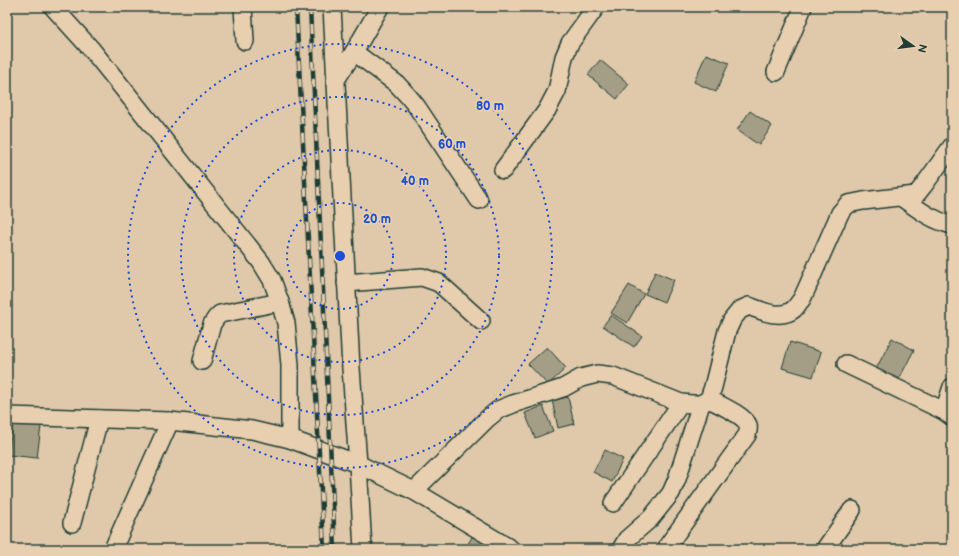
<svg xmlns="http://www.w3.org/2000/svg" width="959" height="556" font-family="'Balsamiq Sans',sans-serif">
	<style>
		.building { fill: #a49e86; stroke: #1f3d34 }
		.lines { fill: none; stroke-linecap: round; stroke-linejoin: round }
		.street-casing { stroke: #1f3d34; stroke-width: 20 }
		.street { stroke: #e8cfb0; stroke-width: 17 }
		.rail-casing { stroke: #1f3d34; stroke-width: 4.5 }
		.rail { stroke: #e8cfb0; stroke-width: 3; stroke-dasharray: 9; stroke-linecap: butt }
		.ring { fill: none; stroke: #1d4ed8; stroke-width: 2; stroke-dasharray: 2 4 }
		.centre { fill: #1d4ed8; stroke: #e8cfb0; stroke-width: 2 }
		.ring-label { font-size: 12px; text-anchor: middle; font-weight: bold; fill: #1d4ed8; stroke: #e8cfb0; stroke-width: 3.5; stroke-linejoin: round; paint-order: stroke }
	</style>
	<rect width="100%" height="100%" fill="#e0c9ab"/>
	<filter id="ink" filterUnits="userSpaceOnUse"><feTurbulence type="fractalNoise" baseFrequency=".025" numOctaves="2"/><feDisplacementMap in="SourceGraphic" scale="8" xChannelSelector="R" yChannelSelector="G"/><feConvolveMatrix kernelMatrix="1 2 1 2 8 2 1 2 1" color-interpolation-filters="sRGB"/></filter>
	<g filter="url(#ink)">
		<!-- building -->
		<g class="building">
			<path d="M706,54L729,63L716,92L694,82Z"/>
			<path d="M600,60L629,84L617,99L588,75Z"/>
			<path d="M750,111L772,126L759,145L737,130Z"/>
			<path d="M655,272L674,280L664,302L645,294Z"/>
			<path d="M629,285L644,294L627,323L611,313Z"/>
			<path d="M611,315L642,336L634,347L603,326Z"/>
			<path d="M892,338L914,350L898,381L876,369Z"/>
			<path d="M790,342L821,352L813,377L782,368Z"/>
			<path d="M547,347L566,368L548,385L528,364Z"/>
			<path d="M568,397L574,424L558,428L552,400Z"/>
			<path d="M543,406L553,431L535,438L525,413Z"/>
			<path d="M13,422L41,426L37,458L8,455Z"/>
			<path d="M605,450L623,459L612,482L593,472Z"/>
			<path d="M475,532L490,541L485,549H465Z"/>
		</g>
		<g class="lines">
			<!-- street casing -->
			<g class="street-casing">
				<g id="street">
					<path d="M53,7L92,50L121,86L261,262L272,280L280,302L286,323L290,365V439"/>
					<path d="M243,7L245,41"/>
					<path d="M332,7L351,368L358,464L363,549"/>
					<path d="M354,52L397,84L409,97L417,107L479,200"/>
					<path d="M776,72L803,7"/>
					<path d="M335,81L354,52L380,7"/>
					<path d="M503,170L547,110L557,91L564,57L570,43L596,7"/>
					<path d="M901,197C918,209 931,220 952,225"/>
					<path d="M346,283L422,277L439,283L481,321"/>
					<path d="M202,361L212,324L216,318L220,314L280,302"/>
					<path d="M846,364L944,411L952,417"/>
					<path d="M944,411L952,387"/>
					<path d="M7,416L170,421L252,430L290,439L358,464L414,491L511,549"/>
					<path d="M414,491L488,418L498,410L513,404L563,388L581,378L597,374L613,376L681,403L692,404H701L709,399L713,387L727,331L732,320L740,310L749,306C762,311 781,320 794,309C797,306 799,302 802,299L840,213L848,204L863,201L916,195L924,185L952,146"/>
					<path d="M613,503L681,403"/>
					<path d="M72,523L99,419"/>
					<path d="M668,545L747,435C748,432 749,429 748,425C745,416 718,404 709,399"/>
					<path d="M113,549L170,421"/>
					<path d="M621,549L627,539L651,518L671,493L677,479L701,404"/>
					<path d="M825,549L852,510"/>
				</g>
			</g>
			<!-- street -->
			<use href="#street" class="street"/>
			<!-- rail casing -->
			<g class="rail-casing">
				<g id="rail">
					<path d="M296,7L324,549"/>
					<path d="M310,7L335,549"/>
				</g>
			</g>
			<!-- rail -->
			<use href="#rail" class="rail"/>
		</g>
	</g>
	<!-- distance rings -->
	<g class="ring">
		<circle cx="340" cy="256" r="53"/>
		<circle cx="340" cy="256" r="106"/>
		<circle cx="340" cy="256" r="159"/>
		<circle cx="340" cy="256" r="212"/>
	</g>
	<circle cx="340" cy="256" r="6" class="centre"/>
	<g class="ring-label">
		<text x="490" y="110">80 m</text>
		<text x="452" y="148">60 m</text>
		<text x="415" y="185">40 m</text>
		<text x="377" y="223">20 m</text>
	</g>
	<!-- margin -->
	<rect width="959" height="556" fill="none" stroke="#e8cfb0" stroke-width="24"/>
	<rect x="12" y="12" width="935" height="532" fill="none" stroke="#1f3d34" stroke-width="1.5" filter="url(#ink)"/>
	<!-- north arrow -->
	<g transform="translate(913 46) rotate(104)" stroke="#e8cfb0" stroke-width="3" paint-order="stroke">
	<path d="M0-3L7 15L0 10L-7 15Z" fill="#1f3d34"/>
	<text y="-6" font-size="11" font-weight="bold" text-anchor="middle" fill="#1f3d34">N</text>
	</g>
</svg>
